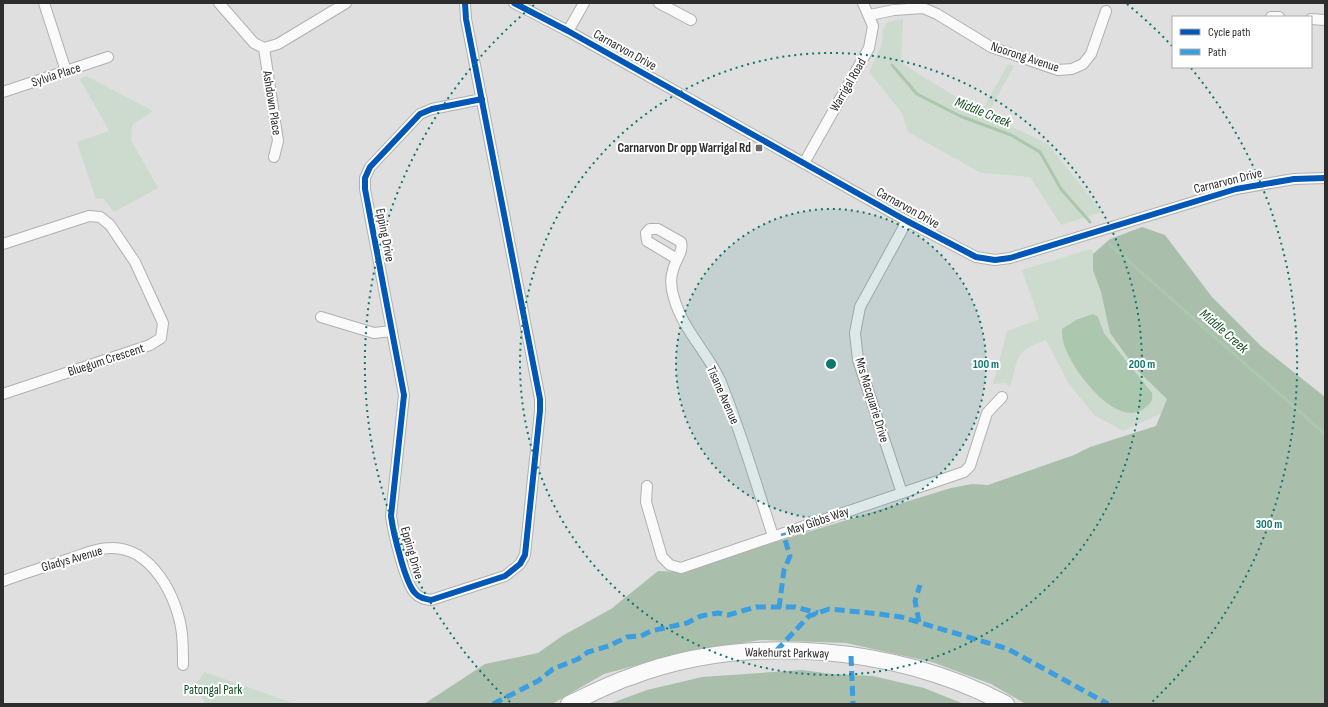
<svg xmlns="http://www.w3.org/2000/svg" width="1328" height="707" font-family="'Sofia Sans Condensed',sans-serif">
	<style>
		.green { fill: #cddbce }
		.forest { fill: #a9bfab }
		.water { fill: #abc7ae }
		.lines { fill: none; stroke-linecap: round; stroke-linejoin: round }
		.stream { stroke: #abc7ae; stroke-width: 3 }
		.minor-casing { stroke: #b0b0b0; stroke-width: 12 }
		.primary-casing { stroke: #b0b0b0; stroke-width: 18 }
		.minor { stroke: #fafafa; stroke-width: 10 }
		.primary { stroke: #fafafa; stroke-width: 16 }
		.quiet { stroke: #3d9de1; stroke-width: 5; stroke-dasharray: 10 5; stroke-linecap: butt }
		.cycleway-casing { stroke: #fff; stroke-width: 8 }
		.cycleway { stroke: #0057b8; stroke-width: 6 }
		.ring { fill: none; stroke: #0f766e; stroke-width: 2; stroke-dasharray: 2 4 }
		.poi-dot { fill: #6a6b6a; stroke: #fff; stroke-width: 1.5 }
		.labels { text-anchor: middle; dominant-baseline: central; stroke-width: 4; stroke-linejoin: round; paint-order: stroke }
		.street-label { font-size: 13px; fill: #2c2d2c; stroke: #fff }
		.poi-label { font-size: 13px; font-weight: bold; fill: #2c2d2c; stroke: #fff; text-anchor: end }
		.park-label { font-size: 13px; fill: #0d4c1e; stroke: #fff }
		.water-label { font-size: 14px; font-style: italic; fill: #135022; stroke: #fff }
		.centre { fill: #0f766e; stroke: #fff; stroke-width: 2 }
		.ring-label { font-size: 12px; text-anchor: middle; font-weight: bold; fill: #0f766e; stroke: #fff; stroke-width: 4; stroke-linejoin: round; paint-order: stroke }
	</style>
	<rect width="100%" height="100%" fill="#dedfde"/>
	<!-- green -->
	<g class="green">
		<path d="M903,19L901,63L981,112L1008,64L1014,66L987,115L1048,144L1102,212L1061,225L1030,177L981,173L908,132L902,113L869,72L882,44L883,29L888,22Z"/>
		<path d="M86,76L153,111L132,125L131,140L158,188L114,212L103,198L96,199L77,142L109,131L80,79Z"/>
		<path d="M1091,249L1180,394L1173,408L1123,431L1094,415L1069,384L1046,340C1014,351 1019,356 1010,387L1005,383L993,384L1007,331L1039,319L1022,270Z"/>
		<path d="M204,672L296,704H204V701L194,684L200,679Z"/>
	</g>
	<!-- forest -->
	<g class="forest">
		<path d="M1142,227L1165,235L1212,297L1262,347L1325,397V704H1026L991,684L932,662L846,643L760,640L682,653L604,674L552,704H424L485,664L538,653L562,636L611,609L658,571L684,572L772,543L951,488L972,484L988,485L1074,455L1090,447L1156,426L1167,399L1136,369L1110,333L1101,292L1093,270V254L1110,239Z"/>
		<path d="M802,670L832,674L873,676L924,688L964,704H609L647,690L702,677Z"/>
	</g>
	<!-- water -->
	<path class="water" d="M1093,314L1098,317L1104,333L1152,393C1153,399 1152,402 1147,406C1120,433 1076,374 1067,352C1063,344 1062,337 1062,329L1076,320Z"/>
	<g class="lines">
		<!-- stream -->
		<g class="stream">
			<path d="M892,65L917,94L960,116L1011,135L1040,152L1061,189L1090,222"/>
			<path d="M1109,244L1325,434"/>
		</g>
		<!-- minor casing -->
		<g class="minor-casing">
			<g id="minor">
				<path d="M44,3L66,71"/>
				<path d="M219,3L254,43L264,48L278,44L346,3"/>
				<path d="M465,3L466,19L540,399V411L525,555L520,564L505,576L431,600C425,599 419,598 415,593C405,583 393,531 391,516L404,395L365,189V178L370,167L420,114L432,109L482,99"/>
				<path d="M514,3L568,31L907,221L976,257L995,260L1010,258L1236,189L1294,179L1325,178"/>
				<path d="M659,3L691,20"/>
				<path d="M870,15L894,10L923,8L937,14L991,47L1058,70L1072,69L1083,64L1091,54L1106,11"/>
				<path d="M1271,17H1279"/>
				<path d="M1311,19L1325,20"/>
				<path d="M568,31L584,3"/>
				<path d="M264,48L278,141L274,157"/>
				<path d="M3,92L108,57"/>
				<path d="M804,163L869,48L873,26L863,3"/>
				<path d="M3,244L89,216L100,217L110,225L135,262L163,323L161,338L150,345L3,394"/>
				<path d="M677,259L647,241L646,233L650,229H658L681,242C684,251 675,261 673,270C670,279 671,289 674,298C682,328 707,352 720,380C741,431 756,484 773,536"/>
				<path d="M321,317L374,333L392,331"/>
				<path d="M647,486L646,502L662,557L670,565L681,568L964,472L970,466L987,413L1002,397"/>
				<path d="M902,493L858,360L855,333L860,307L907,221"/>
				<path d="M3,581C25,573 47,566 69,559C83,554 97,548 111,548C152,547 178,598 182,634C183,644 183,655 183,665"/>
			</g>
		</g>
		<!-- primary casing -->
		<g class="primary-casing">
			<path id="primary" d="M569,704C589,695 609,684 630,677C748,632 896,646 1006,704"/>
		</g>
		<!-- minor -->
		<use href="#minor" class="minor"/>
		<!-- primary -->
		<use href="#primary" class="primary"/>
		<!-- quiet -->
		<g class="quiet">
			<path d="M779,608L784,570L790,556L783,533"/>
			<path d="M919,622L915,601L920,585"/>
			<path d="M776,651L809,616L818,613L829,609L879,614L901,617L1008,649L1108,704"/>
			<path d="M851,656L853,704"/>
			<path d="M493,704L538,681L553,669L578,659L588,652L609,646L627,637L641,636L651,631L687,623L701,616L718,613L728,615L756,607H795L818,613"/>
		</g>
		<!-- cycleway casing -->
		<g class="cycleway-casing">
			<g id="cycleway">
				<path d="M465,3L466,19L540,399V411L525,555L520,564L505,576L431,600C425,599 419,598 415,593C405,583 393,531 391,516L404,395L365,189V178L370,167L420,114L432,109L482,99"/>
				<path d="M514,3L568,31L907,221L976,257L995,260L1010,258L1236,189L1294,179L1325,178"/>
			</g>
		</g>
		<!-- cycleway -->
		<use href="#cycleway" class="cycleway"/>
	</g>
	<!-- distance rings -->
	<circle cx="831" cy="364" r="155" fill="#0f766e" fill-opacity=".12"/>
	<g class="ring">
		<circle cx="831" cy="364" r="155"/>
		<circle cx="831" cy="364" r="311"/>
		<path d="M510 702A466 466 0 0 1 535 4M1127 4A466 466 0 0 1 1172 46M1191 68A466 466 0 0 1 1152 702"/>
	</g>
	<!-- markers -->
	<rect class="poi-dot" x="755" y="144" width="8" height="8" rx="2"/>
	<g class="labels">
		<!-- street labels -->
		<g class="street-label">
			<text transform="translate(625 50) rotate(29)">Carnarvon Drive</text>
			<text transform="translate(1025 57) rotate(18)">Noorong Avenue</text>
			<text transform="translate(56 75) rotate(-18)">Sylvia Place</text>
			<text transform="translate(848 85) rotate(-60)">Warrigal Road</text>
			<text transform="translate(272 103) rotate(81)">Ashdown Place</text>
			<text transform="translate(1228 181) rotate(-14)">Carnarvon Drive</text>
			<text transform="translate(908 208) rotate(29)">Carnarvon Drive</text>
			<text transform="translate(385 235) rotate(79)">Epping Drive</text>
			<text transform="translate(106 360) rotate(-18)">Bluegum Crescent</text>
			<text transform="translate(723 395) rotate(66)">Tisane Avenue</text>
			<text transform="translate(872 400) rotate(73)">Mrs Macquarie Drive</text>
			<text transform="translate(818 521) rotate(-19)">May Gibbs Way</text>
			<text transform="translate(412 553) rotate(74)">Epping Drive</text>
			<text transform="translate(72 559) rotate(-16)">Gladys Avenue</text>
			<text transform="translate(787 653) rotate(1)">Wakehurst Parkway</text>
		</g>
		<!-- poi labels -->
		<g class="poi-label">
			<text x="751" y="148">Carnarvon Dr opp Warrigal Rd</text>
		</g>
		<!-- park labels -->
		<g class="park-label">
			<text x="213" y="690">Patongal Park</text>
		</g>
		<!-- water labels -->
		<g class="water-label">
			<text transform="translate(983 112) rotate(22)">Middle Creek</text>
			<text transform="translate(1224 331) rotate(41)">Middle Creek</text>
		</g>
	</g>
	<circle cx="831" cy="364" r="6" class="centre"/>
	<g class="ring-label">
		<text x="986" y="368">100 m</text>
		<text x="1142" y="368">200 m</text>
		<text x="1269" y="528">300 m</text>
	</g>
	<!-- border -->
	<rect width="1328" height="707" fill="none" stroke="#2c2d2c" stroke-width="8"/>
	<!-- legend -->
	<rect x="1172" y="16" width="140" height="52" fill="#ffffff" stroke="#ababab"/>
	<rect x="1180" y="29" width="20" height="6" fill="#0057b8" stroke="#ababab"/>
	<text x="1208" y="36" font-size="12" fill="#2c2d2c">Cycle path</text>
	<rect x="1180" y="49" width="20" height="6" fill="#3d9de1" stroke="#ababab"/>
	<text x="1208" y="56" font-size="12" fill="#2c2d2c">Path</text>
</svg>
